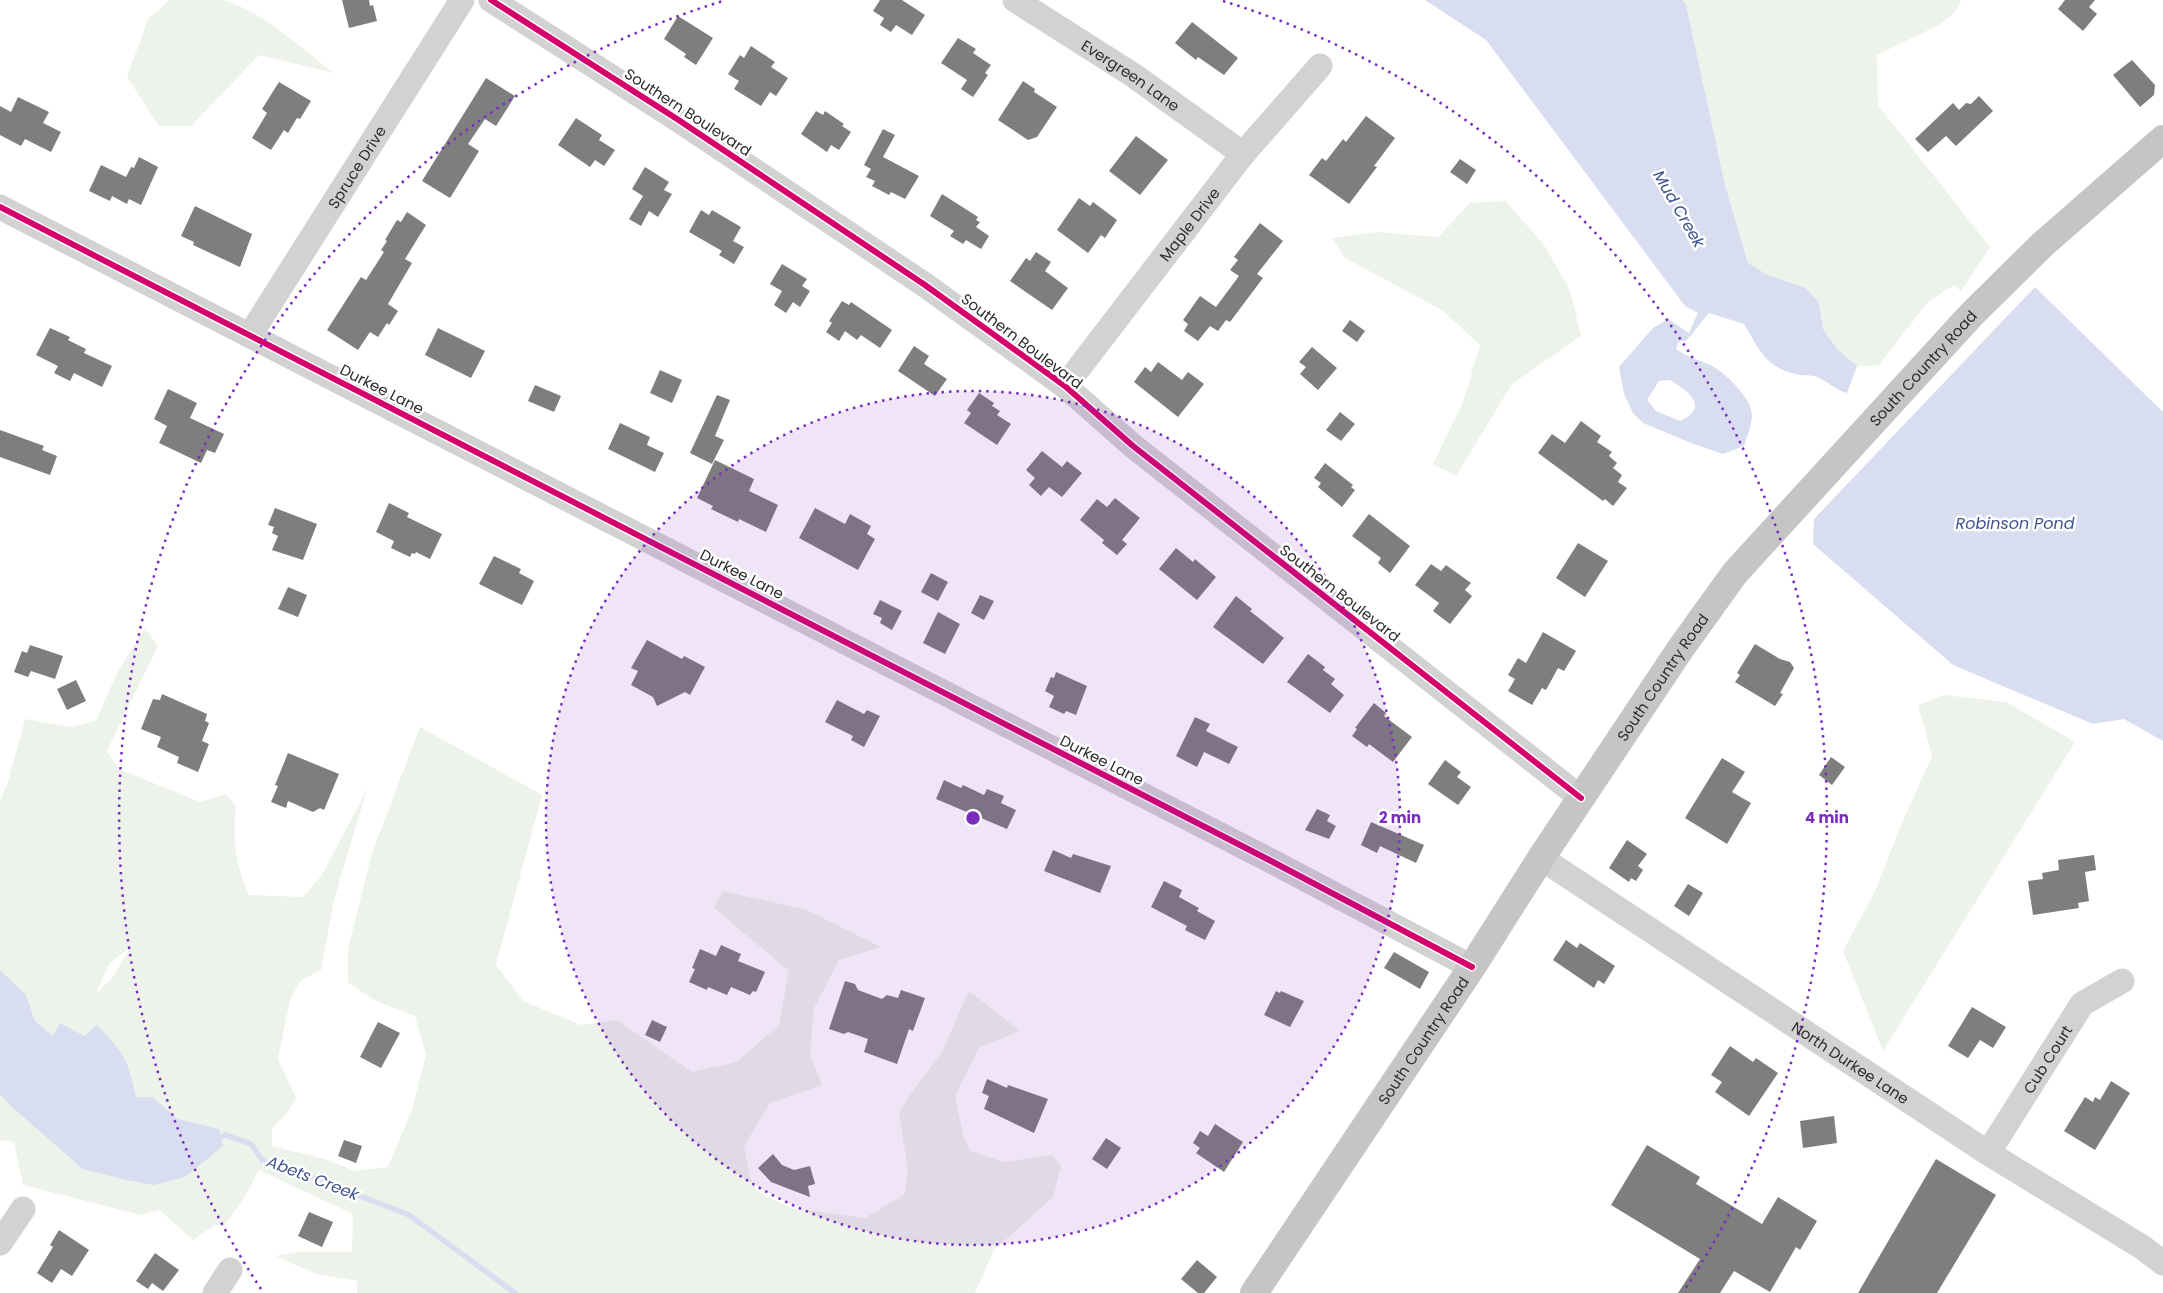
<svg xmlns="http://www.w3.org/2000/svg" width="2163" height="1293" font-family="Poppins,sans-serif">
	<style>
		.green { fill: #edf3eb; fill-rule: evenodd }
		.water { fill: #d8def0; fill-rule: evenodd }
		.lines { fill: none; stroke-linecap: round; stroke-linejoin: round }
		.stream { stroke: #d8def0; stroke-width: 5.5 }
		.building { fill: #7e7e7e }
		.minor { stroke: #d2d2d2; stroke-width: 25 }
		.major { stroke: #c5c5c5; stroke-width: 28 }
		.cycleway-casing { stroke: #fff; stroke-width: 9 }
		.cycleway { stroke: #d6006c; stroke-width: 6 }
		.ring { fill: none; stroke: #7b2cbf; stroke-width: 2.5; stroke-dasharray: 2.5 5 }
		.labels { text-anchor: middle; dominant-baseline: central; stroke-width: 5; stroke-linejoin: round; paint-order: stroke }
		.street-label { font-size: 15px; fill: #2d2d2d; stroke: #fff }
		.water-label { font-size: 16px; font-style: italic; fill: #3e538c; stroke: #fff }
		.centre { fill: #7b2cbf; stroke: #fff; stroke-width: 2.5 }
		.ring-label { font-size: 15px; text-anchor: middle; font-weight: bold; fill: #7b2cbf; stroke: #fff; stroke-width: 5; stroke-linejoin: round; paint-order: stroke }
	</style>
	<rect width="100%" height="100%" fill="#fff"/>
	<!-- green -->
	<g class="green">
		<path d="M170,0C186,0 204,0 220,0C256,6 305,51 334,73L259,55L191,126H159L127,77L148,19Z"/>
		<path d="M1682,0H1961L1956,11L1939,25L1877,55L1878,105L1990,247L1961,291L1954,285L1928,302L1878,366H1857L1837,349L1823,329L1819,303L1806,288L1768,275L1748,263L1725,185L1686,4Z"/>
		<path d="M1506,201L1544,245L1570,290L1581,336L1512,384L1456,476L1433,464L1463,402L1480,345L1442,310L1345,258L1332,238L1376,232L1438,237L1470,203Z"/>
		<path d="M145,628L158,646L107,751L119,769L200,802L226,794L236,806C233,842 234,861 249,895L303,897L322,875L367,789L334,900L321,970L300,981L290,1000L278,1059L296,1098L287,1113L272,1128V1146L325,1159L355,1171L388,1167L412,1110L426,1055L415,1016L374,1000L348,982V949L372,853L420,727L542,795L496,965L523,1001L581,1025L617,1020L692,1072L737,1062L779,1025L789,971L714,908L723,891L807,910L881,947L839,960L814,1008L810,1055L822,1085L770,1103L744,1146L750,1178L758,1192L791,1208L865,1218L905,1194L908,1169L899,1113L916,1086L941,1054L969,991L1020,1031L979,1048L955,1096L963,1135L970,1151L1004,1162L1052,1155L1061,1166L1053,1197L994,1250L975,1293H357V1281L316,1274L276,1256L299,1252H352L353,1214L259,1170L244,1198L224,1226L215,1225L193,1240L159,1210L141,1215L23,1185L14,1142L0,1140V1018L37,1054L102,1031L97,1026L84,1036H53L35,1021L26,995L0,970V802L9,778L25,719L71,727L96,721L116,675ZM131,946L112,978L96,993L109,964Z"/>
		<path d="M1944,695L2006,702L2075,742L1883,1051L1843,951L1876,889L1902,823L1932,756L1918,705Z"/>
	</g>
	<!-- water -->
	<g class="water">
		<path d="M1425,0H1682L1686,4L1725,185L1748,263L1768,275L1806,288L1819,303L1823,329L1837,349L1857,366L1847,393C1835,390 1826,380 1815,376C1809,375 1802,376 1796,374C1765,367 1759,349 1744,324L1709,313L1687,340L1678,342L1676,349C1687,357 1696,359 1708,364C1723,370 1752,398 1752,415C1752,425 1747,437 1744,446L1723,454L1691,443L1643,423L1633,413L1624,394L1619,367L1653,328L1668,319L1689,333L1698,313L1685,306L1486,40ZM1670,380C1688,391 1711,407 1680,421L1656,411L1647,400L1659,381Z"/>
		<path d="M2035,287L2163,412V741L2124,719L2093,724L1953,665L1813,544L1814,519Z"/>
		<path d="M0,970L26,995L35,1021L53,1036L60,1023L84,1036L97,1025C124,1053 128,1059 136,1097H152L178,1119L219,1129L223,1146L185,1177L154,1185L127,1180L83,1169L13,1108L0,1094Z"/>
	</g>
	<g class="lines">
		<!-- stream -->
		<path class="stream" d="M214,1140L226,1135L251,1144L262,1160L293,1170L409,1215L515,1293"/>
	</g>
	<!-- building -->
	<g class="building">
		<path d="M342,0H369L370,6L373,5L377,21L349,28Z"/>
		<path d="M880,0H902L925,15L912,35L896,25L891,32L880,25L884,18L873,11Z"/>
		<path d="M2065,0H2095L2089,7L2097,14L2083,31L2058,9Z"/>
		<path d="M678,16L713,38L696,65L684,57L686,54L664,39Z"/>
		<path d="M1192,22L1238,58L1224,75L1198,57L1196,60L1175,43Z"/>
		<path d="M958,38L976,49L973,53L991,65L985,73L988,75L973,97L961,89L967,80L941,63Z"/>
		<path d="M751,46L775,62L771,67L788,78L776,96L770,92L761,106L734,89L739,81L728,74L740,55L744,58Z"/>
		<path d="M2132,60L2155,85L2154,95L2140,107L2113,75Z"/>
		<path d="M486,78L515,96L496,126L485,119L468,144L479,151L450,198L422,181Z"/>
		<path d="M1023,81L1035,89L1034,92L1057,107L1037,137L1028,140L998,120Z"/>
		<path d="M279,82L311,101L300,119L297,118L288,133L284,130L271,150L252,138L267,113L262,109Z"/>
		<path d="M1979,96L1993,111L1956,146L1946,136L1928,152L1915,139L1953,103L1959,110L1966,103L1971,104Z"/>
		<path d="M18,97L49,112L43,123L61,132L51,152L25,139L21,146L0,135V106L11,112Z"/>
		<path d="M816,111L823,115L825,111L844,124L842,126L851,132L839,150L831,145L827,152L801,134Z"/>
		<path d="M1366,116L1395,138L1374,166L1377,167L1349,204L1309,175L1322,158L1326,161L1343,139L1346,142Z"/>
		<path d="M576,118L602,135L599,140L615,150L604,166L595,160L590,167L558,145Z"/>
		<path d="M883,129L895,135L883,157L919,176L905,199L891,192L889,195L872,186L875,181L866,177L871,169L864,165Z"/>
		<path d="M1136,136L1168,160L1140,195L1109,171Z"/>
		<path d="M139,157L158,167L141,205L129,199L127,204L112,196L110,201L89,191L101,165L126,177L131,167L134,168Z"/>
		<path d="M1460,159L1476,170L1467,184L1450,172Z"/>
		<path d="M645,167L669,182L664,190L672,194L658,217L649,211L641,226L629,219L643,196L632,189Z"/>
		<path d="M942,194L978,217L976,220L980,222L976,227L989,236L981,249L966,240L963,244L950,236L954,231L930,216Z"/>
		<path d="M1079,198L1090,206L1093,202L1117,220L1105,238L1101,235L1088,253L1057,230Z"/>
		<path d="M195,206L252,234L240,267L193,245L194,242L181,236Z"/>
		<path d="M701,210L709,215L712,210L741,227L733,241L744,247L734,264L719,255L722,251L689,232Z"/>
		<path d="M407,212L426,225L405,259L412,263L388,304L398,311L389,325L387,323L378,337L370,332L358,350L327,330L361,277L366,280L384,252L381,250L387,241L385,240L397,220L401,222Z"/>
		<path d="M1260,223L1283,241L1257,274L1263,278L1230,322L1226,320L1218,331L1210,326L1198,341L1184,331L1188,324L1183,320L1200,296L1216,307L1239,276L1230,270L1238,260L1234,257Z"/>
		<path d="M1036,252L1051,262L1045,271L1068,288L1052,310L1010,281L1026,258L1030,261Z"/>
		<path d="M782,264L807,279L802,286L810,291L800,307L793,302L786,313L774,305L782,291L770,284Z"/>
		<path d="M842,301L849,305L851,302L892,330L880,348L861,335L857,340L845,331L839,341L826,332L832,323L829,321Z"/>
		<path d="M1350,320L1365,331L1357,342L1342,331Z"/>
		<path d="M50,328L70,337L68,340L86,349L84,353L112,366L102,387L74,373L70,381L54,373L58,366L36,355Z"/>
		<path d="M438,328L485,351L471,378L425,355Z"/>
		<path d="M914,346L929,356L924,364L947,379L935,396L898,371Z"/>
		<path d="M1312,347L1337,368L1318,390L1300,374L1306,367L1299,362Z"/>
		<path d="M1158,362L1182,380L1188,372L1204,384L1178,417L1134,382L1145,367L1151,372Z"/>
		<path d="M660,370L682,380L672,403L650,393Z"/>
		<path d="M535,385L561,396L554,412L528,401Z"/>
		<path d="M168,389L197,403L190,418L224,434L215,453L207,450L201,463L159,443L167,426L154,419Z"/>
		<path d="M979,393L994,403L992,406L1000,411L997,415L1011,424L997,445L964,423L971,413L967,410Z"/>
		<path d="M717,395L730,400L715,436L724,440L712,464L690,453Z"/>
		<path d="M1340,412L1355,424L1341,441L1326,430Z"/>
		<path d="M1581,421L1601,436L1597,442L1612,452L1609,456L1617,463L1613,468L1622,475L1618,482L1627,488L1613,506L1605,499L1603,501L1538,453L1552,434L1565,443Z"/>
		<path d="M620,423L650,437L647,445L664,453L655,472L608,449Z"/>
		<path d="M0,430L44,446L42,450L57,456L50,475L0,457Z"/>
		<path d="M1042,451L1062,467L1067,461L1082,473L1062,497L1049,487L1041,496L1029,485L1035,478L1026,470Z"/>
		<path d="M715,460L754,479L749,491L778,505L766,532L739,519L738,522L711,509L713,506L697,498Z"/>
		<path d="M1325,463L1353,485L1351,487L1355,490L1342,507L1318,487L1321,483L1314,478Z"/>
		<path d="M1115,498L1140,518L1122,540L1127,544L1117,555L1102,543L1104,540L1080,520L1097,499L1107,507Z"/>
		<path d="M389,503L409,513L407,517L442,534L430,559L416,552L415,554L412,553L410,557L391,548L394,541L376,532Z"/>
		<path d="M275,508L317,524L303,560L272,550L278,536L272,533L274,527L268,525Z"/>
		<path d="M815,508L845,524L850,514L871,526L867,534L875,539L858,570L799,538Z"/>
		<path d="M1369,514L1410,546L1390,573L1378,563L1381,558L1352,536Z"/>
		<path d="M1578,543L1608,561L1585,597L1556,578Z"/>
		<path d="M1176,548L1193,562L1195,559L1216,577L1197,600L1159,569Z"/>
		<path d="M494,556L521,569L519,573L534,581L522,605L479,584Z"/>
		<path d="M1431,564L1441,571L1446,565L1471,583L1465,590L1472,596L1450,624L1433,611L1439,603L1415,585Z"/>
		<path d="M931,573L948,582L938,601L921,592Z"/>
		<path d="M288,587L307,595L298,617L278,609Z"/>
		<path d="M980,595L994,601L984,620L971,613Z"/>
		<path d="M1236,596L1252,609L1250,611L1284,638L1263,664L1213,627Z"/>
		<path d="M880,600L902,611L892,630L880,623L882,618L873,614Z"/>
		<path d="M938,612L960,624L945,654L923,643Z"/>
		<path d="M1543,632L1576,651L1564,671L1558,668L1546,690L1542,688L1532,705L1508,691L1515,679L1508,675L1518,658L1526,663Z"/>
		<path d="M647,640L682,659L684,656L705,667L690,695L685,692L657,706L653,697L631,685L638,671L631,668Z"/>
		<path d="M1755,644L1780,659L1790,662L1794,668L1780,693L1783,694L1775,706L1735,682L1740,675L1737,673Z"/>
		<path d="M30,645L63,656L55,679L31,671L28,677L14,672L22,651L27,653Z"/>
		<path d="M1308,654L1325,667L1323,670L1335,679L1331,684L1344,695L1330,713L1287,682Z"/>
		<path d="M1056,672L1087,686L1076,715L1066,711L1064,714L1049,707L1054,696L1045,691L1051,677L1054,678Z"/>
		<path d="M76,680L86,701L67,710L57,689Z"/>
		<path d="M162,694L207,714L205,721L209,723L202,741L209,744L198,772L177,763L179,757L157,747L161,737L141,729L153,699L160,700Z"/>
		<path d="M837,700L864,714L867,710L880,716L864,747L851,740L853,736L825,722Z"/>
		<path d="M1374,703L1386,713L1384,716L1412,737L1393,762L1369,744L1367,747L1352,736L1357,729L1355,728Z"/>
		<path d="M1195,717L1210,724L1206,731L1238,747L1229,764L1204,752L1197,767L1176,756Z"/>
		<path d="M288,753L339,774L324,810L320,808L313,812L288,801L286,808L271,802L278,786L275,785Z"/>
		<path d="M1831,757L1845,767L1832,785L1819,775Z"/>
		<path d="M1722,758L1745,772L1732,792L1751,803L1727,844L1685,818Z"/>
		<path d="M1445,760L1461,772L1457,777L1471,787L1458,805L1428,784Z"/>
		<path d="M944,780L961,788L963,785L984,795L987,789L1004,796L1001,803L1016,810L1007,829L936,799Z"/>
		<path d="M1317,809L1330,815L1327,821L1336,826L1329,839L1305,830Z"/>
		<path d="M1371,822L1424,845L1416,863L1380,846L1377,853L1361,845Z"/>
		<path d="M1627,840L1647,854L1638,866L1643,870L1636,881L1631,878L1629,882L1609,868Z"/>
		<path d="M1053,850L1071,858L1073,854L1111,866L1100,893L1044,871Z"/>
		<path d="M2094,855L2096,870L2085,872L2089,901L2078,903L2079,908L2033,915L2028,881L2043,879L2042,873L2059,870L2058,860Z"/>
		<path d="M1164,881L1182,890L1179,897L1199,908L1197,911L1215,921L1205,940L1185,930L1187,926L1151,907Z"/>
		<path d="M1688,884L1703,893L1689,916L1674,906Z"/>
		<path d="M1566,940L1577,948L1580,943L1615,966L1604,984L1598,980L1594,988L1553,960Z"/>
		<path d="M721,945L741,954L738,961L765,972L756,992L753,991L750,995L731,987L727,995L708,987L707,990L689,982L695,969L692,968L700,949L716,956Z"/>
		<path d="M1394,952L1429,972L1420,989L1384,968Z"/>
		<path d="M845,981L855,984L858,990L882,999L887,995L898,998L901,990L925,998L913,1031L909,1029L897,1064L864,1052L868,1039L848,1032L844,1034L829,1029Z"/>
		<path d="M1276,991L1280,993L1281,991L1304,1001L1290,1027L1264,1015Z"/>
		<path d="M1972,1007L2006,1027L1993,1048L1980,1040L1968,1058L1948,1046Z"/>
		<path d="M652,1020L667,1027L660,1042L645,1035Z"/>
		<path d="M378,1022L400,1033L381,1068L360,1057Z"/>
		<path d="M1730,1046L1753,1062L1756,1058L1778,1073L1749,1116L1715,1092L1722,1082L1711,1075Z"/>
		<path d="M987,1079L1007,1088L1008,1085L1048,1099L1034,1133L984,1109L989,1096L982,1093Z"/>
		<path d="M2111,1081L2130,1093L2095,1150L2064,1131L2085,1097L2093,1102L2095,1097L2100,1100Z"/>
		<path d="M1834,1116L1837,1143L1803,1148L1800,1121Z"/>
		<path d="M1215,1124L1243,1142L1224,1172L1196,1153L1200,1148L1193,1143L1200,1131L1208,1136Z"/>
		<path d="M1106,1138L1121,1148L1107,1169L1092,1159Z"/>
		<path d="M344,1140L362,1146L356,1163L338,1156Z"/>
		<path d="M1647,1145L1700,1177L1696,1184L1762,1224L1778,1197L1817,1221L1800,1250L1796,1247L1770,1292L1734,1271L1720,1293H1678L1700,1259L1611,1205Z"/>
		<path d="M773,1154L782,1165L794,1170L810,1166L815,1184L808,1186L810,1197L771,1182L758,1168Z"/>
		<path d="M1936,1159L1996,1195L1937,1293H1858Z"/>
		<path d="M309,1212L333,1222L322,1247L298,1236Z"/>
		<path d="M59,1230L89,1250L72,1276L61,1269L52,1283L37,1273L53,1247L50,1245Z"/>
		<path d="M155,1253L179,1270L163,1291L152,1283L148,1289L136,1281Z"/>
		<path d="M1197,1260L1217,1277L1204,1293H1198L1181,1279Z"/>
	</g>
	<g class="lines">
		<!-- minor -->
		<g class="minor">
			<path d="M491,0L677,119L925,285L1065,386L1133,446L1581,798"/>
			<path id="s1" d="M1015,0L1133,75L1243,154"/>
			<path d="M0,207L1273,862L1472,967"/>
			<path id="s2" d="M250,335L462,0"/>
			<path id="s3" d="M1065,386L1243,154L1320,66"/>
			<path id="s4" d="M1541,858L1988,1153L2142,1247L2163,1263"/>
			<path id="s5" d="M1988,1153L2082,1004L2122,981"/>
			<path d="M0,1243L23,1209"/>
			<path d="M215,1293L230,1270"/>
		</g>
		<!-- major -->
		<path class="major" id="s6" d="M1254,1293L1472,967L1541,858L1681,648L1735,573L1971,315L2042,245L2163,139"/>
		<!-- cycleway casing -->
		<g class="cycleway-casing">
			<g id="cycleway">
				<path d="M491,0L677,119L925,285L1065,386L1133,446L1581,798"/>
				<path d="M0,207L1273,862L1472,967"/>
			</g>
		</g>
		<!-- cycleway -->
		<use href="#cycleway" class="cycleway"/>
	</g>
	<!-- distance rings -->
	<circle cx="973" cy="818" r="427" fill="#7b2cbf" fill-opacity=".12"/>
	<g class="ring">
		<circle cx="973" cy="818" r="427"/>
		<path d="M261 1289A854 854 0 0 1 723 1M1223 1A854 854 0 0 1 1685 1289"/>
	</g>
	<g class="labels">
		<!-- street labels -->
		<g class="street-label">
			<text stroke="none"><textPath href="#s1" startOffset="138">Evergreen Lane</textPath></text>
			<text transform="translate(688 112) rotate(33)">Southern Boulevard</text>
			<text stroke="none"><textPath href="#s2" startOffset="199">Spruce Drive</textPath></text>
			<text stroke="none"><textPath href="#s3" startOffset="204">Maple Drive</textPath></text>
			<text transform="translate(1022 341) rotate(37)">Southern Boulevard</text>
			<text stroke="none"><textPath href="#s6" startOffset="1144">South Country Road</textPath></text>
			<text transform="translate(382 389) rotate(27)">Durkee Lane</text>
			<text transform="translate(742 574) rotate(27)">Durkee Lane</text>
			<text transform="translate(1340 593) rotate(38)">Southern Boulevard</text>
			<text stroke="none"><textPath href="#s6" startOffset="739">South Country Road</textPath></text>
			<text transform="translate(1102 760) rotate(27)">Durkee Lane</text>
			<text stroke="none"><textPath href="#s6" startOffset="304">South Country Road</textPath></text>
			<text stroke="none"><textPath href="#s5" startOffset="111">Cub Court</textPath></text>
			<text stroke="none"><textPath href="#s4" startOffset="371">North Durkee Lane</textPath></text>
		</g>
		<!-- water labels -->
		<g class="water-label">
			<text transform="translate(1679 209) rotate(60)">Mud Creek</text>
			<text x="2015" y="523">Robinson Pond</text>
			<text transform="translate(313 1178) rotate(21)">Abets Creek</text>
		</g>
	</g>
	<circle cx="973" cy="818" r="8" class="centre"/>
	<g class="ring-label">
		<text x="1400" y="823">2 min</text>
		<text x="1827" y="823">4 min</text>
	</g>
</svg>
